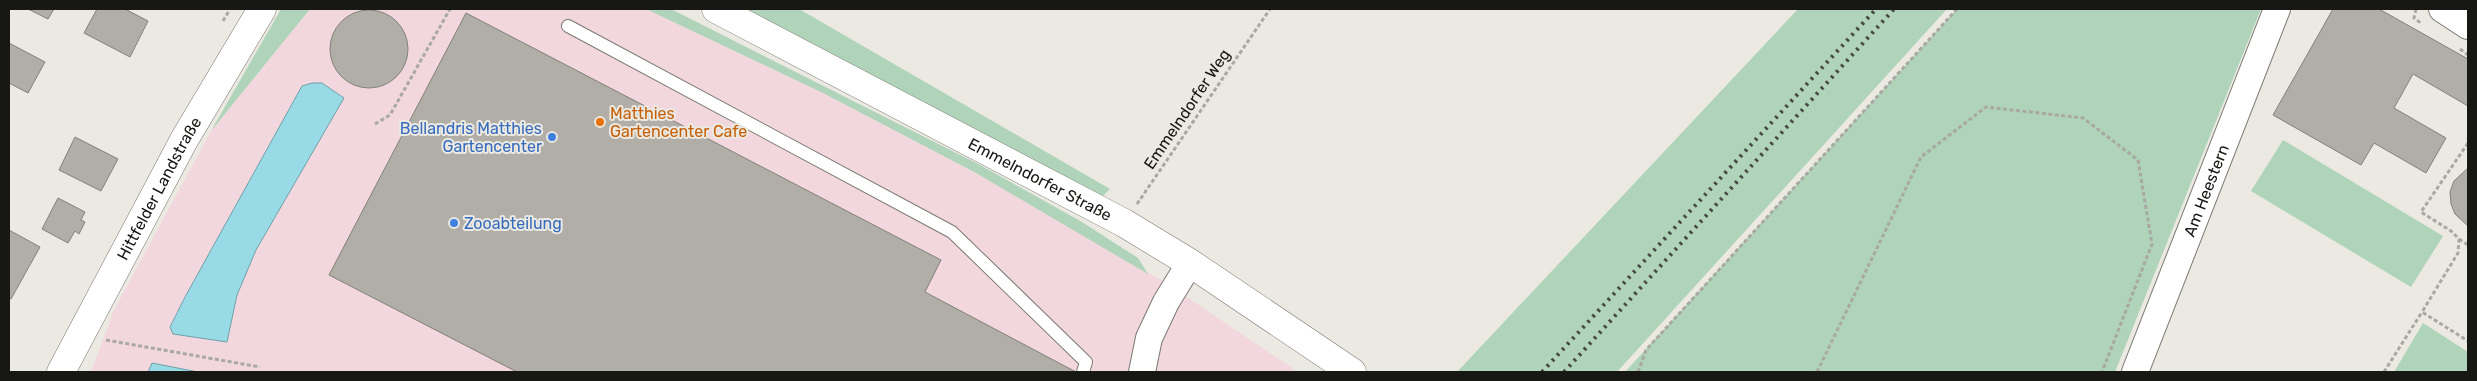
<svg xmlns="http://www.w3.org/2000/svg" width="2477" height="381" font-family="Rubik,sans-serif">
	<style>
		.commercial { fill: #f2d8de }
		.green { fill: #afd4b9 }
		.water { fill: #98dbe6; stroke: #71a0a7 }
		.building { fill: #b0aea7; stroke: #83817a }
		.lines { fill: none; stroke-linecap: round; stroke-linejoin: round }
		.lane-casing { stroke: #797871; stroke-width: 14 }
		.street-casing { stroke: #797871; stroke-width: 28 }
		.secondary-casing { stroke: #797871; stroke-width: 29 }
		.path { stroke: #a9a8a2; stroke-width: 3; stroke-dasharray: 4 2.5; stroke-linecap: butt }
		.lane { stroke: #fff; stroke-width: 12 }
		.street { stroke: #fff; stroke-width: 26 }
		.secondary { stroke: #fff; stroke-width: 28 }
		.rail { stroke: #484844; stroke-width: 4; stroke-dasharray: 2.5 5; stroke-linecap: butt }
		.food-dot { fill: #e8710a; stroke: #ebe9e2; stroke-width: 2 }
		.shop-dot { fill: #3f7fe0; stroke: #ebe9e2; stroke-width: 2 }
		.labels { text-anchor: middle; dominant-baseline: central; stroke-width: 4; stroke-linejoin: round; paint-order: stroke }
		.street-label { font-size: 16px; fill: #171714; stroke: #ebe9e2 }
		.food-label { font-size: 16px; fill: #c56008; stroke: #ebe9e2; text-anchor: start }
		.shop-label { font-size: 16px; fill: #366cbe; stroke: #ebe9e2; text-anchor: end }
	</style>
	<rect width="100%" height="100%" fill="#ebe9e2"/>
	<!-- commercial -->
	<path class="commercial" d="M310,9H646L823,93L976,173L1166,283L1298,372H91L114,310L211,131Z"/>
	<!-- green -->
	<g class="green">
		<path d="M281,9H310L211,131Z"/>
		<path d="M646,9H671L980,165L1082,222L1138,258L1148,274L976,173L823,93Z"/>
		<path d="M741,9H799L1110,189L1103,196Z"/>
		<path d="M1798,9H1947L1617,372H1457Z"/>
		<path d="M1957,9H2261L2115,372H1625Z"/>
		<path d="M2283,140L2443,236L2411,287L2251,191Z"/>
		<path d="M2423,323L2468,352V372H2394Z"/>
	</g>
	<!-- water -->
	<g class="water">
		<path d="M312,83H322L344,98L256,250L237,295L227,342L173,334L170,327L185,297L302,86Z"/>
		<path d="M152,363L198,372H148Z"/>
	</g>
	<!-- building -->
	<g class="building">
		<path d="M28,9H54L48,19Z"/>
		<path d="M97,9H125L148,21L130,57L84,33Z"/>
		<path d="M2333,9H2379L2468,59V106L2413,74L2394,108L2446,138L2426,173L2374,143L2361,165L2273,115Z"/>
		<circle cx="369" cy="49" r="39"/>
		<path d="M466,13L941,260L925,292L1076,372H517L329,275Z"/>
		<path d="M9,43L45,62L28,93L9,83Z"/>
		<path d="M75,137L118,159L101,191L59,170Z"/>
		<path d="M2468,168V226L2455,214L2451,204L2450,192L2454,181Z"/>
		<path d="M58,198L85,212L81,220L85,222L79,234L75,231L68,243L42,229Z"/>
		<path d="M9,230L40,247L11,299L9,298Z"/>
	</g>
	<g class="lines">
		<!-- lane casing -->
		<g class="lane-casing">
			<path id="lane" d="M568,26L952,232L1086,362L1083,372"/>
		</g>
		<!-- street casing -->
		<g class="street-casing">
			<g id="street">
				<path d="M2442,9L2468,26"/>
				<path d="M1142,372L1149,338L1166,302L1190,263"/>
				<path id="s1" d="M2135,372L2277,9"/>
			</g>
		</g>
		<!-- secondary casing -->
		<g class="secondary-casing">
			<g id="secondary">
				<path id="s2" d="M716,9L1124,223L1190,263L1352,372"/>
				<path id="s3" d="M61,372L184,140L262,9"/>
			</g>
		</g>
		<!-- path -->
		<g class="path">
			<path d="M2416,9L2414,18L2422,24"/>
			<path d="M223,21L230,9"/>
			<path d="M2460,49L2468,55"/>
			<path d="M375,124L390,115L450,9"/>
			<path d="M2468,143L2421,212L2451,231L2459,239L2458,253L2422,312L2468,341"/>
			<path d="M1137,204L1270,9"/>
			<path d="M2459,239L2468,245"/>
			<path d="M106,340L260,367"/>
			<path d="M1638,372L1646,350L1957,9"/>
			<path d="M1817,372L1921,157L1986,107L2083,118L2138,160L2152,244L2102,372"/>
			<path d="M2384,372L2422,312"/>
		</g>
		<!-- lane -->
		<use href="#lane" class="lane"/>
		<!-- street -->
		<use href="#street" class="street"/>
		<!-- secondary -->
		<use href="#secondary" class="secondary"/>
		<!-- rail -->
		<g class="rail">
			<path d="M1542,372L1876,9"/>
			<path d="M1564,372L1894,9"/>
		</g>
	</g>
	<!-- markers -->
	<circle class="food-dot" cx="600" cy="122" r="5"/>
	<g class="shop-dot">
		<circle cx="552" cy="137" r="5"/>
		<circle cx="454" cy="223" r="5"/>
	</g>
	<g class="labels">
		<!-- street labels -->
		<g class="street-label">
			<text transform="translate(1187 109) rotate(-56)">Emmelndorfer Weg</text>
			<text stroke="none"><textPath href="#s2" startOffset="366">Emmelndorfer Straße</textPath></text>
			<text stroke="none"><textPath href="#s3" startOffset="208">Hittfelder Landstraße</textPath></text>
			<text stroke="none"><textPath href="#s1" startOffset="195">Am Heestern</textPath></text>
		</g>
		<!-- food labels -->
		<g class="food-label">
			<text x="610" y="113">Matthies<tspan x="610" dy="18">Gartencenter Cafe</tspan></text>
		</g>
		<!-- shop labels -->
		<g class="shop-label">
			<text x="542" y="128">Bellandris Matthies<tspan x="542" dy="18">Gartencenter</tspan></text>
			<text x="464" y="223" text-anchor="start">Zooabteilung</text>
		</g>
	</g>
	<!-- border -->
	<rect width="2477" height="381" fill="none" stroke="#171714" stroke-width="20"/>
</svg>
